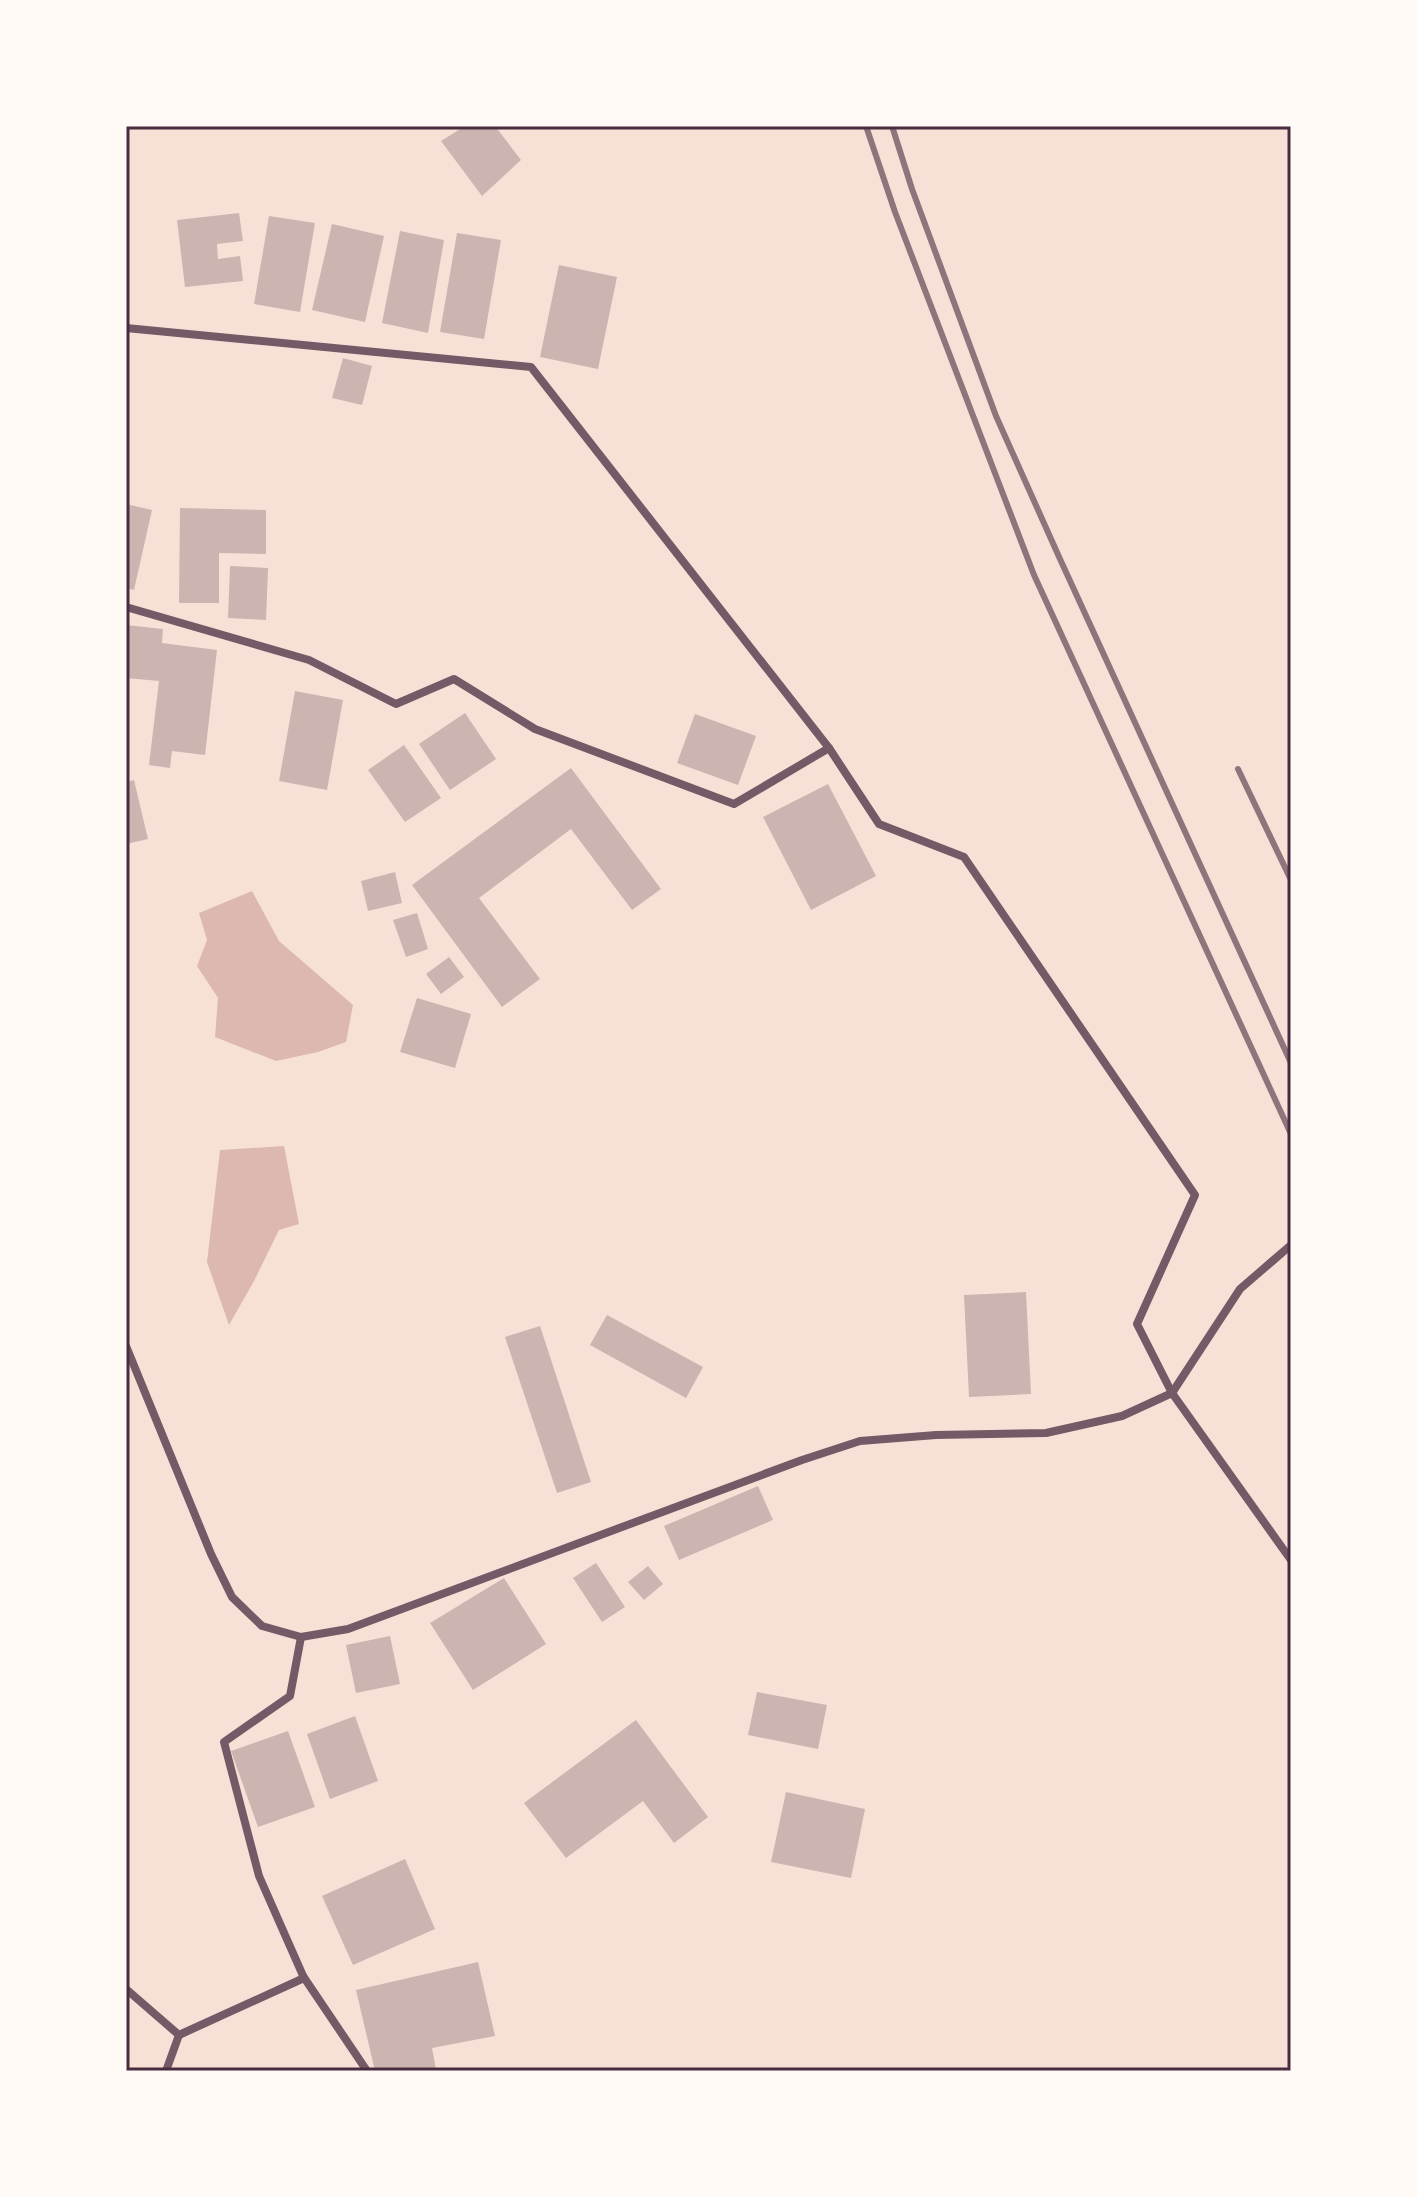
<svg xmlns="http://www.w3.org/2000/svg" width="1417" height="2197" font-family="'Asap Condensed',sans-serif">
	<style>
		.water { fill: #dcb8b0 }
		.building { fill: #ccb4b1 }
		.lines { fill: none; stroke-linecap: round; stroke-linejoin: round }
		.minor { stroke: #755966; stroke-width: 8 }
		.rail { stroke: #8f747c; stroke-width: 6 }
		.neatline { fill: none; stroke: #4a2c40; stroke-width: 3 }
	</style>
	<rect width="100%" height="100%" fill="#f7e1d7"/>
	<!-- water -->
	<g class="water">
		<path d="M252,891L279,941L353,1005L346,1042L318,1052L276,1061L215,1037L218,998L197,966L207,940L199,913Z"/>
		<path d="M284,1146L299,1224L279,1230L254,1281L229,1325L207,1262L220,1150Z"/>
	</g>
	<!-- building -->
	<g class="building">
		<path d="M465,126H495L521,160L482,196L441,141Z"/>
		<path d="M239,213L243,241L217,244L218,259L240,256L243,281L185,287L177,220Z"/>
		<path d="M269,216L315,223L300,312L254,304Z"/>
		<path d="M332,224L384,236L365,322L312,310Z"/>
		<path d="M400,231L444,240L428,333L382,323Z"/>
		<path d="M457,233L501,240L484,339L440,332Z"/>
		<path d="M559,265L617,277L598,369L540,357Z"/>
		<path d="M343,358L372,366L362,405L332,398Z"/>
		<path d="M126,504L152,510L134,590L126,588Z"/>
		<path d="M180,508L266,510V554L219,553V603H179Z"/>
		<path d="M230,566L268,568L266,620L228,618Z"/>
		<path d="M126,625L163,629L162,643L217,650L205,755L172,751L170,768L149,765L159,681L126,678Z"/>
		<path d="M295,691L343,700L327,790L279,781Z"/>
		<path d="M465,713L496,759L450,790L419,744Z"/>
		<path d="M695,714L756,736L738,785L677,763Z"/>
		<path d="M404,745L441,798L405,822L368,770Z"/>
		<path d="M571,768L661,889L632,910L571,829L479,898L540,979L502,1007L412,885Z"/>
		<path d="M134,780L148,839L126,844V782Z"/>
		<path d="M828,784L876,876L811,910L763,817Z"/>
		<path d="M395,872L402,903L368,911L361,881Z"/>
		<path d="M417,913L428,949L406,957L393,920Z"/>
		<path d="M449,957L464,977L441,994L426,974Z"/>
		<path d="M417,998L471,1014L455,1068L400,1052Z"/>
		<path d="M1026,1292L1031,1394L969,1397L964,1295Z"/>
		<path d="M607,1315L703,1367L686,1398L590,1345Z"/>
		<path d="M540,1326L591,1482L557,1493L505,1337Z"/>
		<path d="M758,1486L773,1520L679,1560L664,1526Z"/>
		<path d="M596,1563L625,1607L602,1622L573,1578Z"/>
		<path d="M648,1566L663,1584L644,1600L628,1582Z"/>
		<path d="M504,1578L546,1644L473,1690L430,1623Z"/>
		<path d="M390,1636L400,1684L356,1693L346,1645Z"/>
		<path d="M757,1692L827,1705L818,1749L748,1735Z"/>
		<path d="M355,1716L378,1781L330,1799L307,1734Z"/>
		<path d="M636,1720L708,1817L674,1843L643,1801L566,1858L524,1803Z"/>
		<path d="M288,1731L315,1807L258,1827L231,1751Z"/>
		<path d="M786,1792L865,1809L851,1878L771,1862Z"/>
		<path d="M405,1859L435,1929L353,1965L322,1896Z"/>
		<path d="M478,1962L495,2036L432,2048L436,2069L427,2071H375L356,1990Z"/>
	</g>
	<g class="lines">
		<!-- minor -->
		<g class="minor">
			<path d="M126,328L531,367L829,748"/>
			<path d="M126,607L309,660L396,704L454,679L535,729L734,804L829,748L879,824L964,857L1195,1195L1137,1324L1172,1393L1291,1560"/>
			<path d="M126,1346L211,1554L232,1597L262,1626L301,1637L348,1629L802,1460L860,1441L936,1435L1046,1433L1122,1416L1172,1393L1240,1289L1291,1245"/>
			<path d="M303,1976L367,2071"/>
			<path d="M126,1989L179,2035L304,1978L259,1876L224,1742L290,1696L301,1637"/>
			<path d="M166,2071L179,2035"/>
		</g>
		<!-- rail -->
		<g class="rail">
			<path d="M866,126L895,212L1034,575L1291,1134"/>
			<path d="M892,126L912,189L996,416L1060,559L1291,1063"/>
			<path d="M1238,769L1291,880"/>
		</g>
	</g>
	<!-- border -->
	<rect width="1417" height="2197" fill="none" stroke="#fffaf5" stroke-width="256"/>
	<rect x="128" y="128" width="1161" height="1941" class="neatline"/>
</svg>
